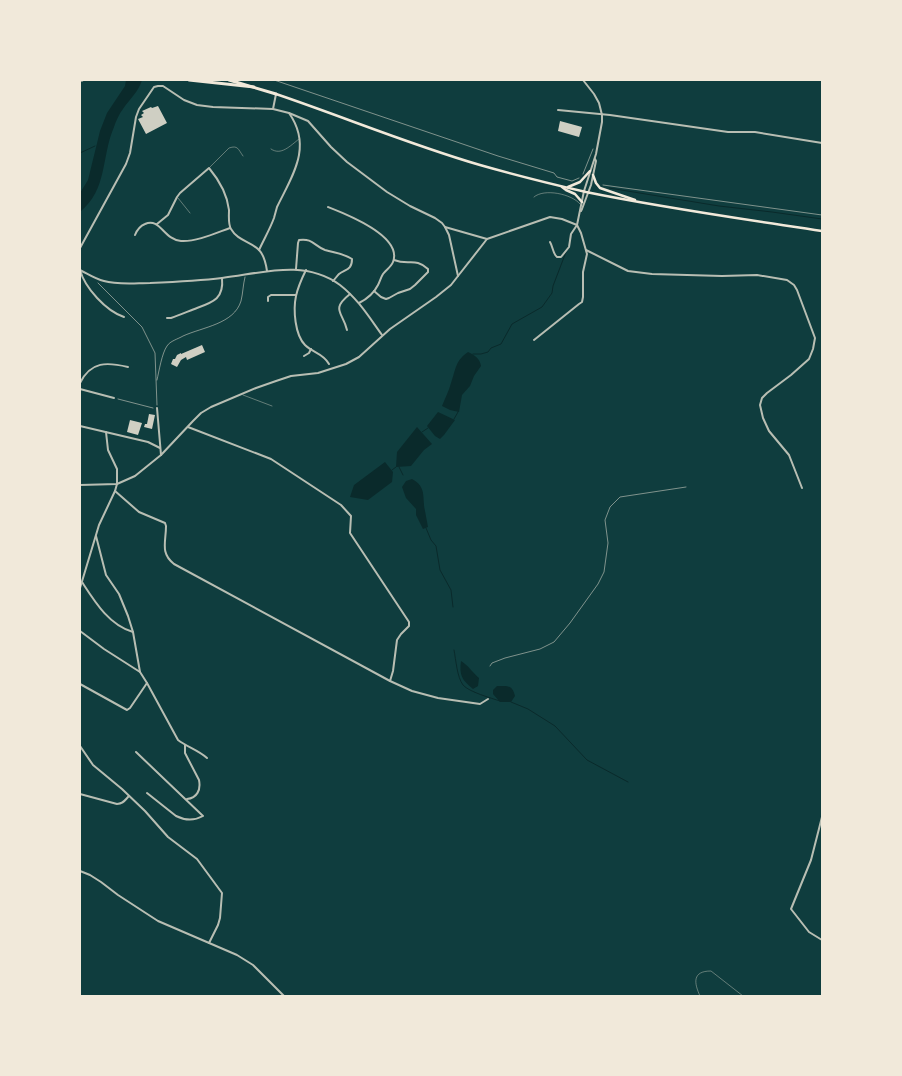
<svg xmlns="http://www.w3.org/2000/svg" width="902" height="1076" font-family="'PT Sans',sans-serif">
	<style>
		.water { fill: #0a2a2b }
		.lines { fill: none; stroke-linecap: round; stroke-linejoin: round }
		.stream { stroke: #0a2a2b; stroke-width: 1 }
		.building { fill: #cfcfc3 }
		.path { stroke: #f1e9da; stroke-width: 0.5 }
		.service { stroke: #b8beb3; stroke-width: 0.5 }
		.minor { stroke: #b8beb3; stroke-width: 2 }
		.tertiary { stroke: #b8beb3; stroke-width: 2 }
		.primary { stroke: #f1e9da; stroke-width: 2.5 }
		.trunk { stroke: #f1e9da; stroke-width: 3 }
	</style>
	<rect width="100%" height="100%" fill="#0f3d3e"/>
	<!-- water -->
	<g class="water">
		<path d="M126,80H142C139,91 129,100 123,109C119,114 116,121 114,127C101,157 108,189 80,212V193L88,180L100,131L107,113L125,86Z"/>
		<path d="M468,352C475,355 480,359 481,366L474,376L470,386L462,395L459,412L450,410L442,406C445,398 449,391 451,383C456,369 455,361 468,352Z"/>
		<path d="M438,412L455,420L444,435L440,439L435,436L427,426Z"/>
		<path d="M417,427L432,444L424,450L411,466L396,467L397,452Z"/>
		<path d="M385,462L393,472L392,482L368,500L350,497L354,485Z"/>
		<path d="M412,479C427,487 422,497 425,511C426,516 427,522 428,527L423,529L416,515V509L406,498L402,487L406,481Z"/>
		<path d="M461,661C468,665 473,673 479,678L478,686L473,689C462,680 459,675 461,661Z"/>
		<path d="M497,686C507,686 512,684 515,696L511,702H500L493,694V690Z"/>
	</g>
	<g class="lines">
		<!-- stream -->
		<g class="stream">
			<path d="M80,153L95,146"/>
			<path d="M609,188L719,206L772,212L822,219"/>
			<path d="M473,354H481L488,352L491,348L501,344L512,324L542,307L552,293L553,286L566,252"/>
			<path d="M454,419L458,412"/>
			<path d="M422,432L428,428"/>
			<path d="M399,467L403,475"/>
			<path d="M392,470L396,467"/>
			<path d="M426,528L431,540L436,546L440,570L451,590L453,607"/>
			<path d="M454,650C456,660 457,677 463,685C469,692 491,698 500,701"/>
			<path d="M511,702L528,709L555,726L587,760L628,782"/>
		</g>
	</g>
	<!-- building -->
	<g class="building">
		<path d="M158,106L167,123L146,134L138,119L143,117L141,115L144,113L142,111L151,107L152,108Z"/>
		<path d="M560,121L582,127L579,137L558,131Z"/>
		<path d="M202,345L205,352L187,360L186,357L181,360L177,367L171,364L173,359H175L177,355L181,353V354Z"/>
		<path d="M149,414L155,415L152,429L144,427L145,424H147Z"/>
		<path d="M130,420L142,423L138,435L127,432Z"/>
	</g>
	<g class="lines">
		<!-- path -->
		<g class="path">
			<path d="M274,80L498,156L554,173L557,177L572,181L579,178"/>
			<path d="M583,174L593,149"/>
			<path d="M603,185L822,215"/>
			<path d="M98,283L142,327L155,353L157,405"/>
			<path d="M157,380C159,371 162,353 167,346C170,341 178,339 183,336C203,327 234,324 241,301C243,293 243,285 245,277"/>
			<path d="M118,399L153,408"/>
			<path d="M490,666L492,663L505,658L540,649L554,642L570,623L598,584L604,572L608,543L605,520L610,507L620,497L686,487"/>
		</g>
		<!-- service -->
		<g class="service">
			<path d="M271,149C281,156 290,146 299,139"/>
			<path d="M210,167L229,148C238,145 238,149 243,156"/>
			<path d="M534,197C544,188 572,194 580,204"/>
			<path d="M178,198L190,213"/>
			<path d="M243,395L272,406"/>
			<path d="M700,996C694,983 692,971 711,971L743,996"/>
		</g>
		<!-- minor -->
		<g class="minor">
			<path d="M273,109L276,94"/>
			<path d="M558,110L610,115L728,132H755L822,143"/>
			<path d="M328,207C346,214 403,236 393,262C391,267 386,270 383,274C381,277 380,281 378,285C374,293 367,299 359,303"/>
			<path d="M581,211L582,209L591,185L596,161L595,159"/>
			<path d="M157,224L168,215L177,197L180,193L209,168C219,180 227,193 229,210C229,216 228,224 231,229C238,241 250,241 259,250C264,255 266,264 267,271"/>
			<path d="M445,227L487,239L550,217L562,219L577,225L571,234L569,247L561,257H557C553,254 553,247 550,242"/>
			<path d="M135,235C137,230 140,226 145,224C160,217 164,240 181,241C196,242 216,233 230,228"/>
			<path d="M80,248L126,164L130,153L136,117L139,109L154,87L158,86H163L184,100L197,105L213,107L273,109L289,113L308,121L331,147L347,162L387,192L410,206L435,218L442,223L445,227L449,235L458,276L451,285L436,297L390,329L359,357L346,364L318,373L291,376L276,381L256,388L211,407L201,413L193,421L161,455L135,476L117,484L80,485"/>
			<path d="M259,250C264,239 270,229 274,218C275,214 276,211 277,207C292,176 313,147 289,113"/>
			<path d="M586,250L628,271L652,274L722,276L757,275L787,280L794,285L797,290L815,338L813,349L809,359L791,375L767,393L762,398L760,405L763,418L769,431L789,455L802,488"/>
			<path d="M296,269L298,243L299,240C313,238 314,246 325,250C334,253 343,253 352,259C352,270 346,269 339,274C337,276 335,279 333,281"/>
			<path d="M80,270C88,274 95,279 104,281C117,285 136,283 150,283C174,282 198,281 222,278C263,273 304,259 340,285C358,299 369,317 382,335"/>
			<path d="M80,270C85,288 106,311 124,317"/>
			<path d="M306,270C302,278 298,287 296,296C293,310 295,335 305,345C313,353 323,353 329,364"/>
			<path d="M458,276L487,239"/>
			<path d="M374,291L381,297L386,299L389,298L398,293L410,289L415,285L428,272V269C415,257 409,266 394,260"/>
			<path d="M268,301V297L271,295H296"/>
			<path d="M167,318H171C180,315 189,311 197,308C214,302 224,298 222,278"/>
			<path d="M347,330C343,312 330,310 350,294"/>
			<path d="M534,340L579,304L582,302L583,297V272L587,254L581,233L577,225L584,191L596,154L602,122V115L599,103L594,94L583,80"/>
			<path d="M304,356L309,353L311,349"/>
			<path d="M80,383C91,361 107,362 128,367"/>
			<path d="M80,389L114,398"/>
			<path d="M157,408L161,455"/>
			<path d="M80,426L148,442L160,448"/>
			<path d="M188,427L271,459L341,505L351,516L350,533L409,622V626L401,634L397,640L393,671L390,681"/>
			<path d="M115,491L139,512L165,523L166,526C166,542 160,553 174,564L390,681L412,691L438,698L480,704L488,699"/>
			<path d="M96,536L106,575L119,594L128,616L133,632L140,672L147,683L178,740C187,747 198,750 207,758"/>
			<path d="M82,582C95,602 109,625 133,632"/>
			<path d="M80,588L99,525L115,491L117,484V469L108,450L106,432"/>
			<path d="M80,631L104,649L140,672"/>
			<path d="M80,684L127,710L130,708L147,683"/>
			<path d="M185,745V753L199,780C201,790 197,798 187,799"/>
			<path d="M80,746L93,765L122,789L145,811L168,837L197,859L222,893L220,918L218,925L209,943"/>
			<path d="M136,752L203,816C194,821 186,821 176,816L147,793"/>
			<path d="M80,794L117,804C123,804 125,800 129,796"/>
			<path d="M822,817L811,860L791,909L809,932L822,940"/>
		</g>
		<!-- tertiary -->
		<path class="tertiary" d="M80,871L90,875L101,882L118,895L158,921L237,955L253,965L284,996"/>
		<!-- primary -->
		<g class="primary">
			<path d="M276,94C344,117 411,145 480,165C515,175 551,184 586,192C664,208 743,219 822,231"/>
			<path d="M593,175L596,183L600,188L635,200"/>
			<path d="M562,187L566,190L575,194L582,202"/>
			<path d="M568,187L580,182L590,171"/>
		</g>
		<!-- trunk -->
		<g class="trunk">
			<path d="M80,80H82"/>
			<path d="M189,80L254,87"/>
			<path d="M229,80L276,94"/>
		</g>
	</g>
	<!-- border -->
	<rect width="902" height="1076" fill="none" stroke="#f1e9da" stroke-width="162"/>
</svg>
